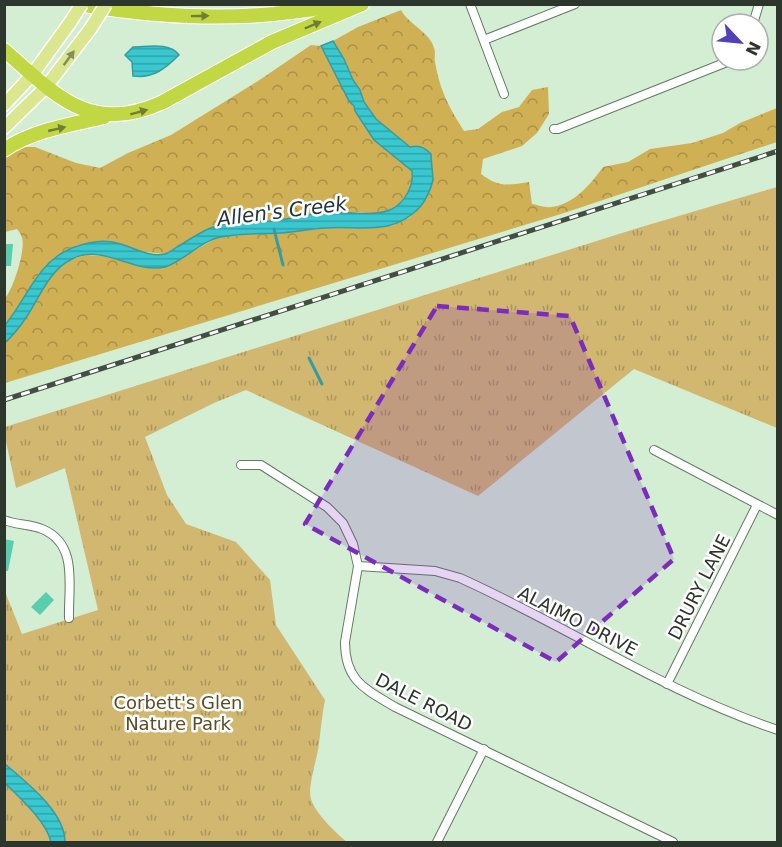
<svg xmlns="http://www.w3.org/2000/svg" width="782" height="847" font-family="'DejaVu Sans',sans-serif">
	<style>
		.grass { fill: url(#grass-tufts) }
		.forest { fill: url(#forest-crowns) }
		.water { fill: url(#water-rules); stroke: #369c9f; stroke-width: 1.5 }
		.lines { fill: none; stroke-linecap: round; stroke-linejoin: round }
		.stream { stroke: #369c9f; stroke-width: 3 }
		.building { fill: #58ceaf }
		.minor-casing { stroke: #637a63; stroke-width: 10 }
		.primary-casing { stroke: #fff; stroke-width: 15 }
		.motorway-casing { stroke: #fff; stroke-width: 16 }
		.minor { stroke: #fff; stroke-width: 8 }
		.primary { stroke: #dae78e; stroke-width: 12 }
		.motorway { stroke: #c1d743; stroke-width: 14 }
		.rail-casing { stroke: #424e42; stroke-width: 5 }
		.rail { stroke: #fff; stroke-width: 3; stroke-dasharray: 9; stroke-linecap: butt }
		.primary-bridge-casing { stroke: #fff; stroke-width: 15; stroke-linecap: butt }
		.primary-bridge { stroke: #dae78e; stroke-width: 12 }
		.oneway { fill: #6f7e36 }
		.oneway2 { fill: #838e5d }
		.marked { fill: #7b2cbf; fill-opacity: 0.2; stroke: #7b2cbf; stroke-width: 4.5; stroke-dasharray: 12 8; stroke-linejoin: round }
		.labels { text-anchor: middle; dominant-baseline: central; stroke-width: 5; stroke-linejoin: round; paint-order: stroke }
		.street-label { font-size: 18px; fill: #2c362c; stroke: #fff }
		.park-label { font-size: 18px; fill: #5a4c26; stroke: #fff }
		.water-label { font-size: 20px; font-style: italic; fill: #1f3638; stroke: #fff }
	</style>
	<defs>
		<pattern id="grass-tufts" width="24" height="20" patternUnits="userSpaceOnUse" patternTransform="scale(1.5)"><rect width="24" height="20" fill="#d1b770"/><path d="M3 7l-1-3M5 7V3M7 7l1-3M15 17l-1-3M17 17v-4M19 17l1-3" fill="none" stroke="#aa965c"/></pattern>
		<pattern id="forest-crowns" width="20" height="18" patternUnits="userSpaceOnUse" patternTransform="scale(1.5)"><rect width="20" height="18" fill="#d0b054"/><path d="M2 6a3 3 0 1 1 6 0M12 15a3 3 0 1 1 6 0" fill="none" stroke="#a99046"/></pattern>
		<pattern id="water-rules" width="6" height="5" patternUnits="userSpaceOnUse" patternTransform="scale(1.5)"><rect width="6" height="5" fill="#3ac8d0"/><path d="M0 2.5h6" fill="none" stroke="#31a3a9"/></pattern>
	</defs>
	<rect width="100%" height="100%" fill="#d4eed4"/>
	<!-- grass -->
	<path class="grass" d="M777,187V428L634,369L478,496L246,390L214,403L145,437L167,495L186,524L236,542L270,580L276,625L325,700C322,715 321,728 319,743C318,757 307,786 311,799C314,812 337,834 347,842H5L4,589L22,634L98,610L65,468L16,488L5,437V427L638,228Z"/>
	<!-- forest -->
	<g class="forest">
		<path d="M401,10C408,24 430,32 434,48C436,52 434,58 435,62C440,91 449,107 464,131L478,129L502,112L519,107L532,90L548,87L549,114L537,133L522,146L483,159L481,174C500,188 507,185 529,182L532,204C538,205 545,208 551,207C573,205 591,184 603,167L628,162L650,149L692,143L723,133L740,123L777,108V142L561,214L5,383V343L26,318L40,292L53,274L72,259L87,255L113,257L145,267H166L218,237L326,228H377L394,225L410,217L423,204L431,164V154C424,147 420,145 410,147L376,119L364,102L360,90L353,80L344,59L333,41L358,27Z"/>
		<path d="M311,45L321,46L349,101L401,160L412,171L413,179L411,187L402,202L391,209L375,214L359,212L319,213L305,217L268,222L251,220L210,228L165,254L136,251L116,242H96L39,273L17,311L5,325V298C13,290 26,249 22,238C21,234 19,232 17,229L5,232V158L18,147H35L76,163L100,168L128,153L171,135L258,81Z"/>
	</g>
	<!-- water -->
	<g class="water">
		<path d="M333,41L344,59L353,80L360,90L364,102L376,119L410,147C419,145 424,147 431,154C431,160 433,176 433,180C431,189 425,202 419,208C391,237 360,225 325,228C310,229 295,232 280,233C260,234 240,233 221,237C202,240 181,263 165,267C134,274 103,243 72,259C47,272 40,298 25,319C20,327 12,336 5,343V325C27,299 37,262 72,248C85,243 103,239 117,243C131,246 149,258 165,254C169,253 174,249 177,247C191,239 205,228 221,225C231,222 243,220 253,220C259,221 265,222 271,221C288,220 304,215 320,213C342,210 374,218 392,209C405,202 414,186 412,171L374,140L355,111L354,106L349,101L321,46Z"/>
		<path d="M133,47C147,47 170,42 179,55C166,68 153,79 133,76L132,62L125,55Z"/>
		<path d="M5,764C27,783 65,812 65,842H51C47,822 20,798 5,783Z"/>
	</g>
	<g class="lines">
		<!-- stream -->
		<g class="stream">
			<path d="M274,229L283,265"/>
			<path d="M309,358L322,384"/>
		</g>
	</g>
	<!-- building -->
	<g class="building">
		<path d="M4,244H13L11,266H4Z"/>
		<path d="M4,539L14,541L8,571H4Z"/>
		<path d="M46,592L54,600L40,615L31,607Z"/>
	</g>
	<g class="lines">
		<!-- minor casing -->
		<g class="minor-casing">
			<g id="minor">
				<path d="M470,4L504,94"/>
				<path d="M753,24L759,4"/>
				<path d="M484,40L575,4"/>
				<path d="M554,129H558L732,60"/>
				<path d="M654,450L778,515"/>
				<path d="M241,465H261L327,507L343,523L353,544L358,566L345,642C345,681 365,689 395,707L673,842"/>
				<path d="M4,520C16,525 30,524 42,529C79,544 68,587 69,618"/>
				<path d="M358,566L435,571L460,578C567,626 666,693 778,730"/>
				<path d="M667,684L757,505"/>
				<path d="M437,842L484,749"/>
			</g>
		</g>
		<!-- primary casing -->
		<g class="primary-casing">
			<g id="primary">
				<path d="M4,105L32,75L69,24"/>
				<path d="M4,128L46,87L91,28"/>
			</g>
		</g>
		<!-- motorway casing -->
		<g class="motorway-casing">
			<g id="motorway">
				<path d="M79,4C143,15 209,20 274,14C298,11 323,8 348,4"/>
				<path d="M4,50C56,95 90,136 163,102L272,42L362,4"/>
				<path d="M4,150C33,130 71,125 104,117"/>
			</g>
		</g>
		<!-- minor -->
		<use href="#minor" class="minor"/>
		<!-- primary -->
		<use href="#primary" class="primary"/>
		<!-- motorway -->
		<use href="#motorway" class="motorway"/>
		<!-- rail casing -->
		<g class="rail-casing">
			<path id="rail" d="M4,400L778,151"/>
		</g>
		<!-- rail -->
		<use href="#rail" class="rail"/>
		<!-- primary-bridge casing -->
		<g class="primary-bridge-casing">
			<g id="primary-bridge">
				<path d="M69,24L82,4"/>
				<path d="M91,28L106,4"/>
			</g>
		</g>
		<!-- primary-bridge -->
		<use href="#primary-bridge" class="primary-bridge"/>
	</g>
	<!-- one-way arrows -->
	<defs><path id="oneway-solid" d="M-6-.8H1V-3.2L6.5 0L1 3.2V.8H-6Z" transform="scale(1.5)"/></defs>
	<g class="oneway">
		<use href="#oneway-solid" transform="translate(200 16) rotate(-1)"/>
		<use href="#oneway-solid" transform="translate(313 25) rotate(-23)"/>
		<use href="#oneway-solid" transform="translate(139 112) rotate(-15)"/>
		<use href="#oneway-solid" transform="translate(57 129) rotate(-13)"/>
	</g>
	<use class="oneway2" href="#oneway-solid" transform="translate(69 58) rotate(-54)"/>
	<!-- marked area -->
	<path class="marked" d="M437,306L570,316L674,559L556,662L305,524Z"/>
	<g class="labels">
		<!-- street labels -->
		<g class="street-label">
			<text transform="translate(699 587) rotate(-63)">DRURY LANE</text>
			<text transform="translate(578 621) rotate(27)">ALAIMO DRIVE</text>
			<text transform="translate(424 702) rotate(27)">DALE ROAD</text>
		</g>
		<!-- park labels -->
		<g class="park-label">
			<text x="178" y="702">Corbett's Glen<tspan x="178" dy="21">Nature Park</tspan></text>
		</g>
		<!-- water labels -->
		<g class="water-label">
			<text transform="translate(282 211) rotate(-7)">Allen's Creek</text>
		</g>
	</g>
	<!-- border -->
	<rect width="782" height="847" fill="none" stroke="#2c362c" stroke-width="12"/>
	<!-- north arrow -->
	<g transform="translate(740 42) rotate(116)"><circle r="28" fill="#ffffff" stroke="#abafab" stroke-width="1.5"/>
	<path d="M0-4.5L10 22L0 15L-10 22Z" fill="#5140b7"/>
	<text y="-9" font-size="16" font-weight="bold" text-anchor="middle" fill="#2c362c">N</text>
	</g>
</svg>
